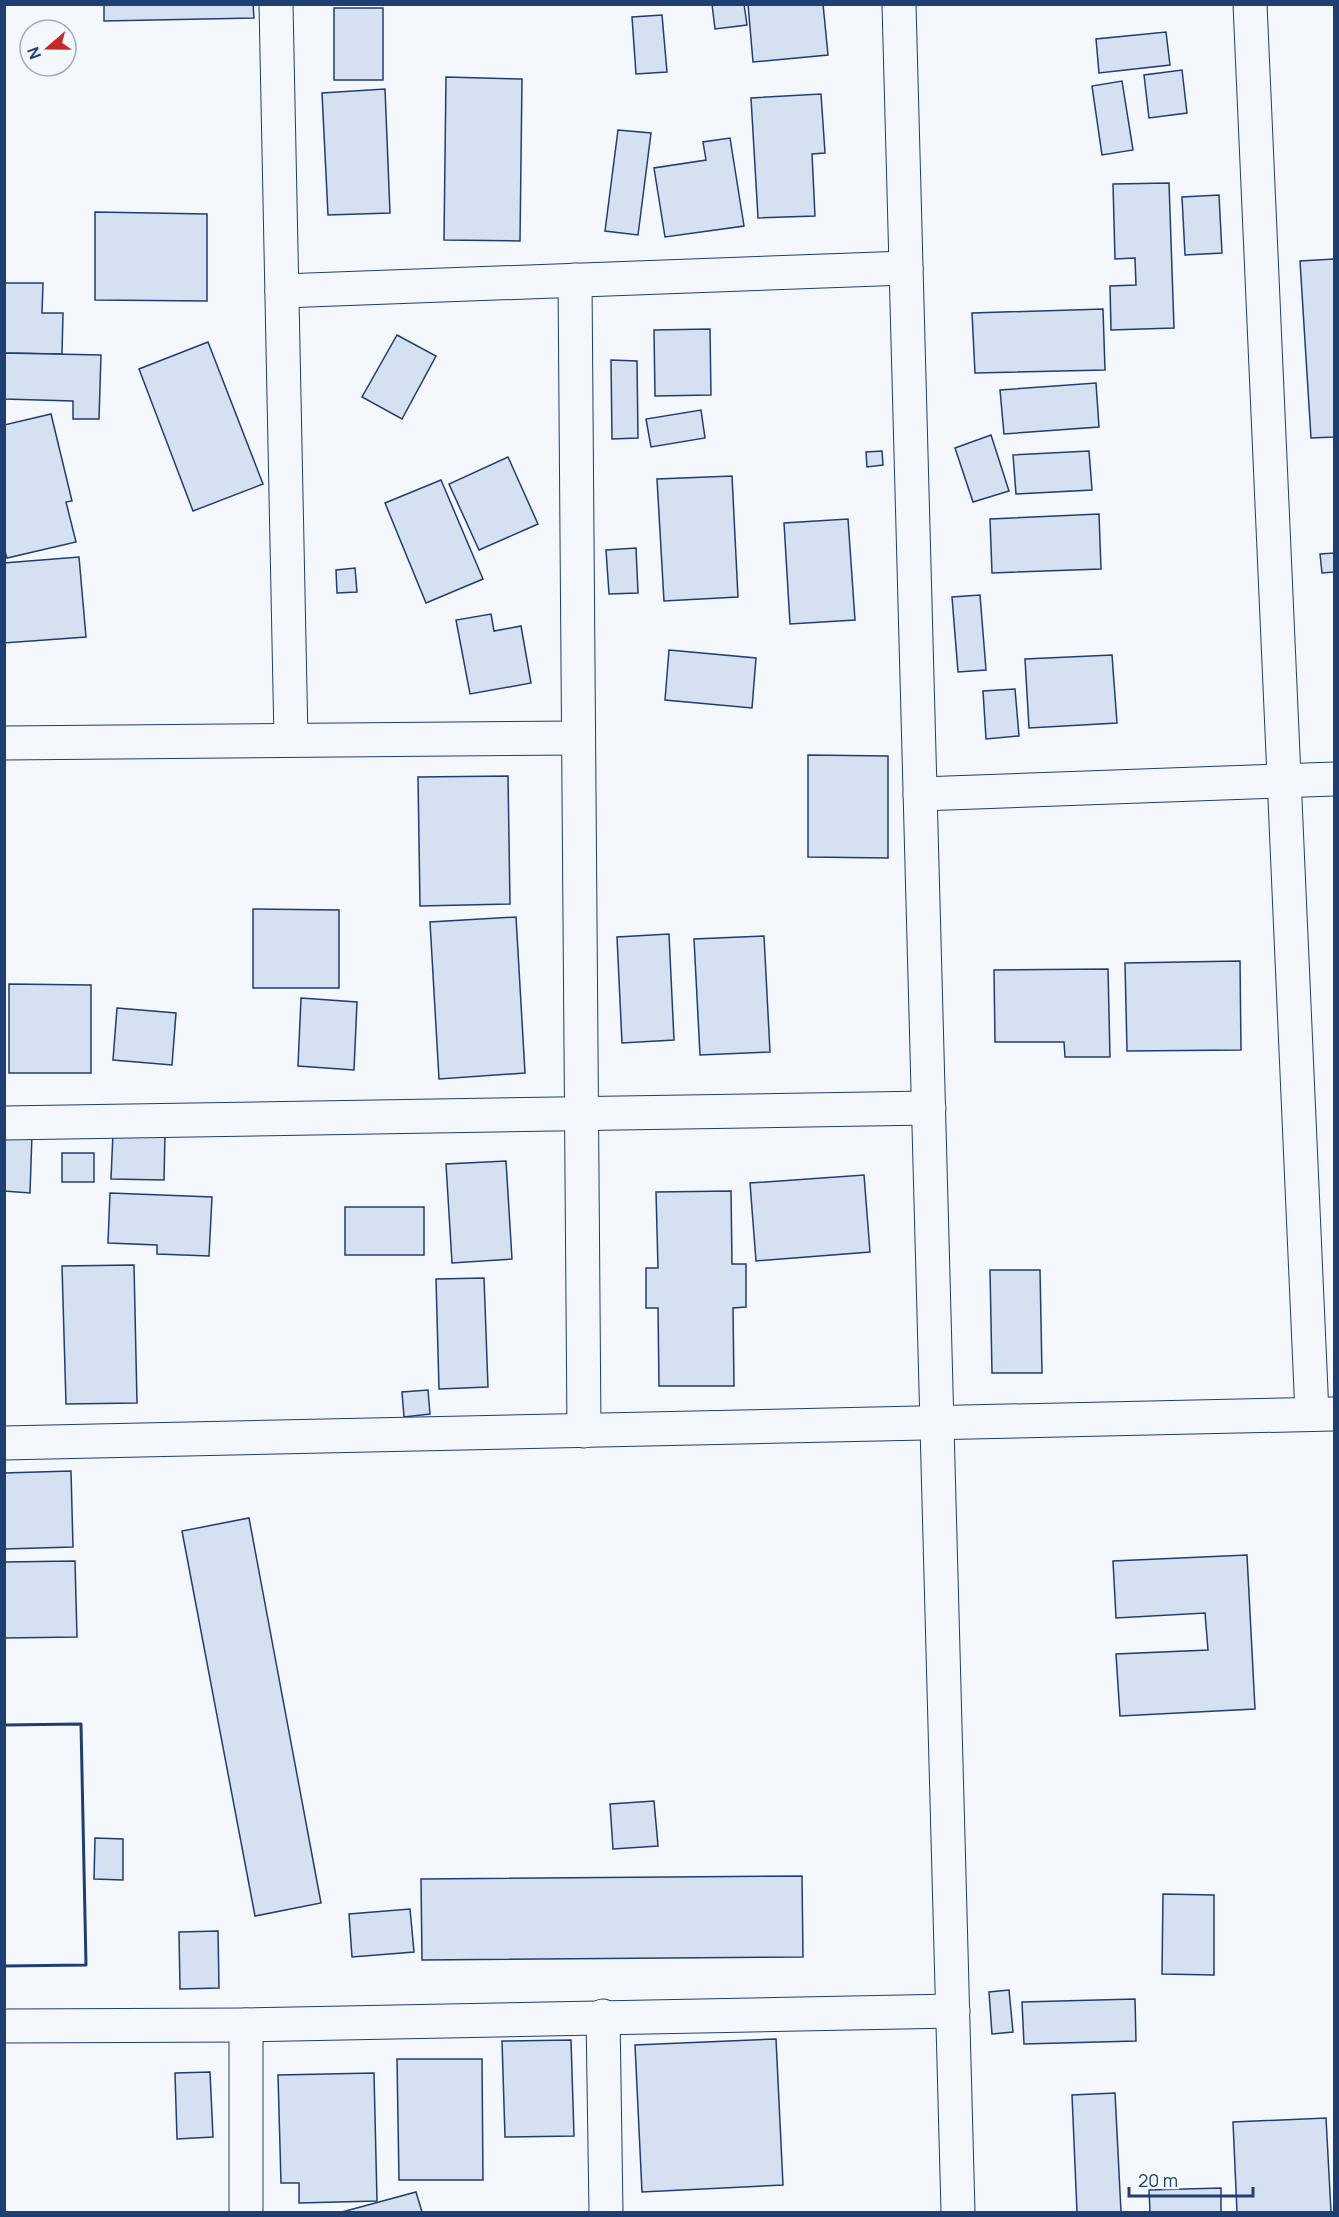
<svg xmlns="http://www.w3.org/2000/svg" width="1339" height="2217" font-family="Manrope,sans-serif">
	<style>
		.building { fill: #d5e0f0; stroke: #1d3f73; stroke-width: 1.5 }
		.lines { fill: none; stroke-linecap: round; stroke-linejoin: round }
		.street-casing { stroke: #1d3f73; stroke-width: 35 }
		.street { stroke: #f4f7fb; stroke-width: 33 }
		.wall { stroke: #1d3f73; stroke-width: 3 }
	</style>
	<rect width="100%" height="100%" fill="#f4f7fb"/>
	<!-- building -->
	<g class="building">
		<path d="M104,4H253L254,18L104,21Z"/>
		<path d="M712,4H744L747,25L715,29Z"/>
		<path d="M748,4H823L828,55L753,62Z"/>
		<rect x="334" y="8" width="49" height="72"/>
		<path d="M662,15L667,72L636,74L632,17Z"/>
		<path d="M1166,32L1170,65L1099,73L1096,39Z"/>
		<path d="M1182,70L1187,113L1149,118L1144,75Z"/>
		<path d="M446,77L522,79L520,241L444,240Z"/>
		<path d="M1122,81L1133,150L1102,155L1092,86Z"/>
		<path d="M385,89L390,213L328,215L322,93Z"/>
		<path d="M821,94L825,153L812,154L815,216L758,218L751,98Z"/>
		<path d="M618,130L651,133L638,235L605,231Z"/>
		<path d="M730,138L744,226L665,237L654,168L706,160L703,142Z"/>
		<path d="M1169,183L1174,328L1111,330L1110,286L1136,285L1135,258L1115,259L1113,184Z"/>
		<path d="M1219,195L1222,253L1185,255L1182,197Z"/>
		<path d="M95,212L207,214V301L95,300Z"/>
		<path d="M1334,259V437L1311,438L1300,261Z"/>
		<path d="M4,283H43L42,313H63L62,354L4,353Z"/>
		<path d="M1103,309L1105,370L975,373L972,313Z"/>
		<path d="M710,329L711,395L655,396L654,330Z"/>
		<path d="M397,335L436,356L402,419L362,397Z"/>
		<path d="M208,342L263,484L193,511L139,369Z"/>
		<path d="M4,353L101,355L99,419H73V401L4,399Z"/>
		<path d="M611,360L637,361L638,438L612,439Z"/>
		<path d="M1096,383L1099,427L1004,434L1000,390Z"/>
		<path d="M701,410L705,438L651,447L646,419Z"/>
		<path d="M51,414L72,501L66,502L76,542L7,558L4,548V425Z"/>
		<path d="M991,435L1009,491L973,502L955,448Z"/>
		<path d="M882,451L883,465L867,467L866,452Z"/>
		<path d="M1089,451L1092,490L1016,494L1013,455Z"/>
		<path d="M508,457L538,524L479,550L449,484Z"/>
		<path d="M732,476L738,597L664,601L657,479Z"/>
		<path d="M441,480L483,579L426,603L385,503Z"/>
		<path d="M1099,514L1101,569L992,573L990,519Z"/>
		<path d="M848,519L855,620L790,624L784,523Z"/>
		<path d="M636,548L638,593L609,594L606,550Z"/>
		<path d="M1334,553V572L1322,573L1320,554Z"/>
		<path d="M79,557L86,637L4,643V563Z"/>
		<path d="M355,568L357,592L337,593L336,570Z"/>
		<path d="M980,595L986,670L958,672L952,597Z"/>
		<path d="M491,614L494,631L521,626L531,683L470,694L456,620Z"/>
		<path d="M669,650L756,658L752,708L665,700Z"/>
		<path d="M1112,655L1117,723L1029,728L1025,659Z"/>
		<path d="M1015,689L1019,736L986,739L983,691Z"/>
		<path d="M808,755L888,756V858L808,857Z"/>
		<path d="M508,776L510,904L420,906L418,777Z"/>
		<path d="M253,909L339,910V988H253Z"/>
		<path d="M516,917L525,1073L439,1079L430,922Z"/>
		<path d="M669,934L674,1040L622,1043L617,937Z"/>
		<path d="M764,936L770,1052L700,1055L694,939Z"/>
		<path d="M1240,961L1241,1050L1127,1051L1125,963Z"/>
		<path d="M1108,969L1110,1057H1065L1064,1042H995L994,970Z"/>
		<path d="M9,984L91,985V1073H9Z"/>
		<path d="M301,998L357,1002L354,1070L298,1066Z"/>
		<path d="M117,1008L176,1013L172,1065L113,1060Z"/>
		<path d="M4,1133L32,1134L30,1193L4,1191Z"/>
		<path d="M113,1133L165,1134L164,1180L111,1179Z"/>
		<rect x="62" y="1153" width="32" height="29"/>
		<path d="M506,1161L512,1259L452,1263L446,1164Z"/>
		<path d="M864,1175L870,1252L756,1261L750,1183Z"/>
		<path d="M731,1191L732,1264H746V1307L733,1308L734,1386H659L658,1308H646V1268H658L656,1192Z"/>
		<path d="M110,1193L212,1197L209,1256L157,1254V1245L108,1243Z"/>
		<rect x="345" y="1207" width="79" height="48"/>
		<path d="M134,1265L137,1403L66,1404L62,1266Z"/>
		<path d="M990,1270H1040L1042,1373H992Z"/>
		<path d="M484,1278L488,1387L439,1389L436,1279Z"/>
		<path d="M428,1390L430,1414L404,1417L402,1392Z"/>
		<path d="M71,1471L73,1547L4,1549V1473Z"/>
		<path d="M249,1518L321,1903L255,1916L182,1531Z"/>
		<path d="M1247,1555L1255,1709L1120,1716L1116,1654L1208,1650L1205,1613L1116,1618L1113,1561Z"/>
		<path d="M75,1561L77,1637L4,1638V1562Z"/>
		<path d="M654,1801L658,1846L613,1849L610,1804Z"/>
		<path d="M95,1838L123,1839V1880L94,1879Z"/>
		<path d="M802,1876L803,1957L422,1960L421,1879Z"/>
		<path d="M1163,1894L1214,1895V1975L1162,1974Z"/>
		<path d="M410,1909L414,1952L352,1957L349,1914Z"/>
		<path d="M218,1931L219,1988L180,1989L179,1932Z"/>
		<path d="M1009,1990L1013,2032L992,2034L989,1992Z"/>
		<path d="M1135,1999L1136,2041L1024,2044L1022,2002Z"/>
		<path d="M776,2039L783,2185L642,2192L635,2045Z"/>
		<path d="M571,2040L574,2136L505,2137L502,2041Z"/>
		<path d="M397,2059H482L483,2180H399Z"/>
		<path d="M210,2072L213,2137L177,2139L175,2073Z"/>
		<path d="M374,2073L377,2201L299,2203V2183H281L278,2075Z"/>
		<path d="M1115,2093L1121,2212H1077L1072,2095Z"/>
		<path d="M1326,2118L1331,2212H1237L1233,2122Z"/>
		<path d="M1221,2188V2212H1150L1149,2190Z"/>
		<path d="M416,2192L422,2212H342Z"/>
	</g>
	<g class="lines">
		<!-- street casing -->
		<g class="street-casing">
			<g id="street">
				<path d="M276,4L291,740"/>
				<path d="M899,4L958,2212"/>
				<path d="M1250,4L1312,1414"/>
				<path d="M575,280L584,1431"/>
				<path d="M282,291L906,268"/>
				<path d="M4,743L578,738"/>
				<path d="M920,794L1334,779"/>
				<path d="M4,1123L929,1108"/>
				<path d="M4,1443L1333,1414"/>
				<path d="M603,2016L606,2212"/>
				<path d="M246,2025V2212"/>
				<path d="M4,2026L246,2025L953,2011"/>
			</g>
		</g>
		<!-- street -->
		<use href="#street" class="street"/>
		<!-- wall -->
		<path class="wall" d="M4,1725L81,1724L86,1965L4,1966"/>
	</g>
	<!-- border -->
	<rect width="1339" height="2217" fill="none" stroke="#1d3f73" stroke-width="12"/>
	<!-- north arrow -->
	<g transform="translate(48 48) rotate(250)"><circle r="28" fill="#f4f7fb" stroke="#9eadc5" stroke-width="1.5"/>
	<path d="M0-4.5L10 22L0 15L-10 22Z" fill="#c62828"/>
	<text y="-9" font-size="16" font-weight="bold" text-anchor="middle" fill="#1d3f73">N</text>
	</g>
	<!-- scale -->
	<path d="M1129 2187v9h124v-9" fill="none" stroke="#1d3f73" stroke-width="3"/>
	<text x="1138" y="2187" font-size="18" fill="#1d3f73" stroke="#f4f7fb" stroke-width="4.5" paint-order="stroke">20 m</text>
</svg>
